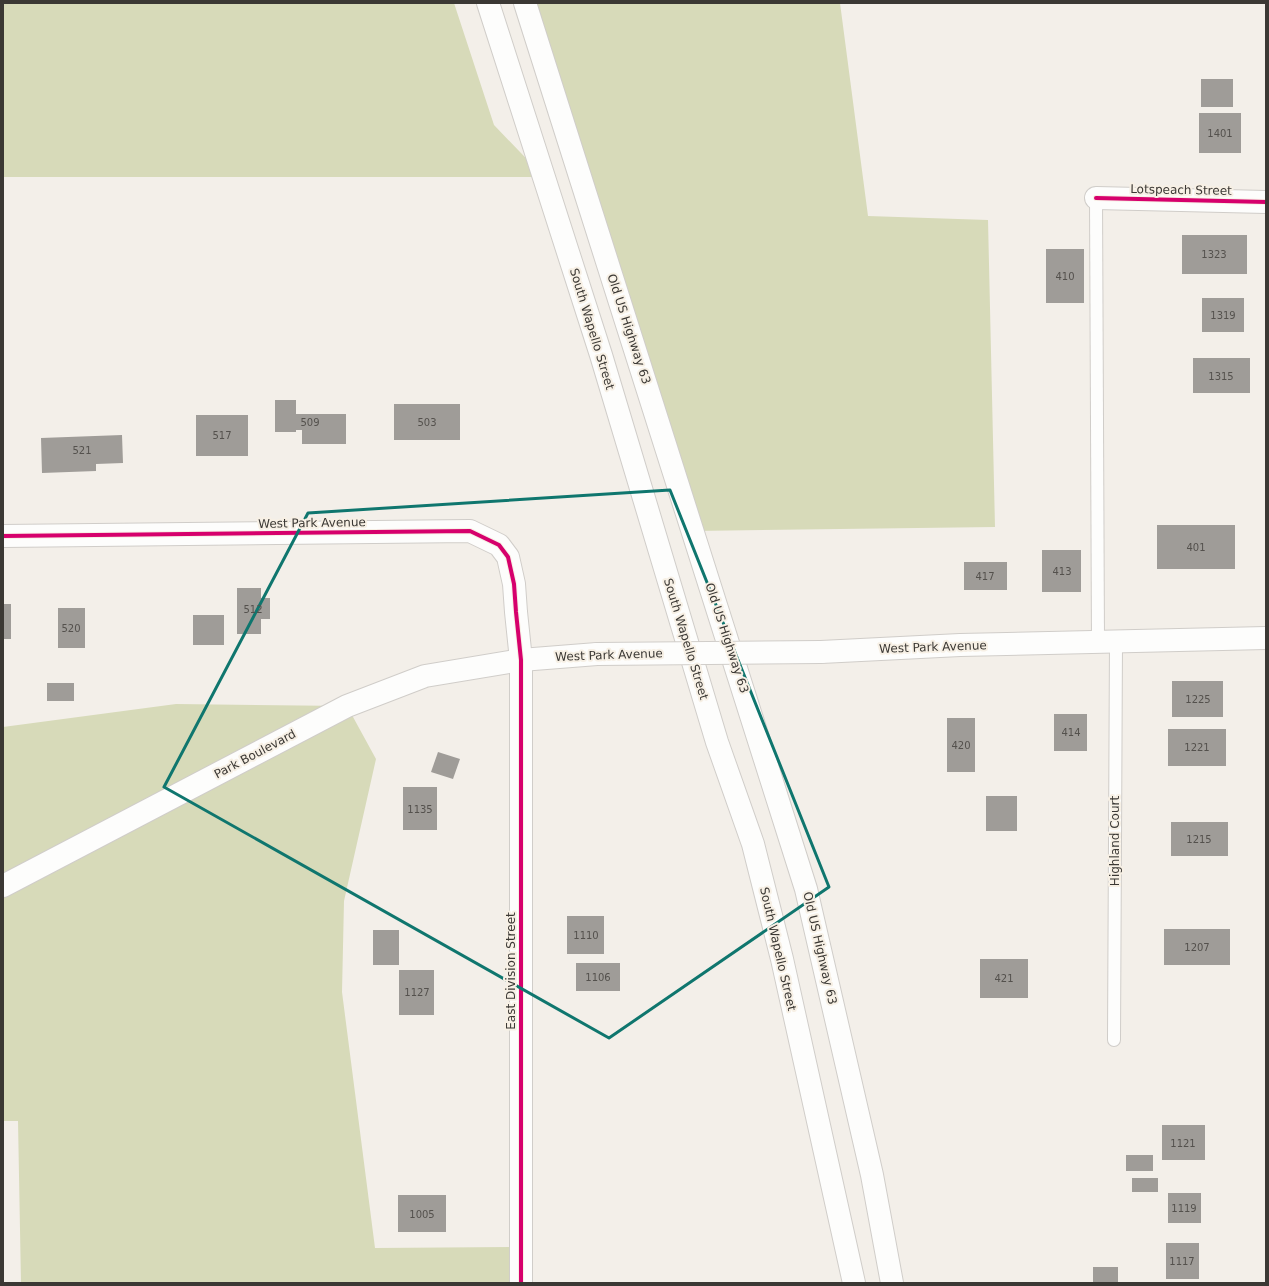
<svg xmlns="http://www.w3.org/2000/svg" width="1269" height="1286" font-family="'DejaVu Sans',sans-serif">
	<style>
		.green { fill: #d7dab9 }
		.building { fill: #9f9c98 }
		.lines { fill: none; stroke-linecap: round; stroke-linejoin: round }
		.lane-casing { stroke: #d0cdc9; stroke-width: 14 }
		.street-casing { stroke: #d0cdc9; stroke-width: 24 }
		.secondary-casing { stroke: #d0cdc9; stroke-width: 24 }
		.highway-casing { stroke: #d0cdc9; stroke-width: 24 }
		.lane { stroke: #fdfdfc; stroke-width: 12 }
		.street { stroke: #fdfdfc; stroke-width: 22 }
		.secondary { stroke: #fdfdfc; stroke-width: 22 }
		.highway { stroke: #fdfdfc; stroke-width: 22 }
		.secondary-bridge-casing { stroke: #d0cdc9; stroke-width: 24; stroke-linecap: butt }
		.secondary-bridge { stroke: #fdfdfc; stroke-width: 22 }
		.cycleway-casing { stroke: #f7f0e5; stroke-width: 6 }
		.cycleway { stroke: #d6006c; stroke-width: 4 }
		.marked { fill: none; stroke: #0f766e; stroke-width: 3; stroke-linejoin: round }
		.labels { text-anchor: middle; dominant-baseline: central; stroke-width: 4; stroke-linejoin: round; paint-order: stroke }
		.number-label { font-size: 10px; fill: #54514d }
		.street-label { font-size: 12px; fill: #3b3834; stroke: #f7f0e5 }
	</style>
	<rect width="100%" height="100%" fill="#f3efe9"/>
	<!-- green -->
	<g class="green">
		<path d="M3,3H454L494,125L544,177H3Z"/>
		<path d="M525,3H840L868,216L988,220L995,527L693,531Z"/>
		<path d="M176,704L347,706L376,759L344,901L342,992L375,1248L521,1247V1283H21L18,1121H3V727Z"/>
	</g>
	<!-- building -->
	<g class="building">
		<rect x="1201" y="79" width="32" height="28"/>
		<rect x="1199" y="113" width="42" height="40"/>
		<rect x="1182" y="235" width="65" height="39"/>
		<rect x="1046" y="249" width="38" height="54"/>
		<rect x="1202" y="298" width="42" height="34"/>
		<rect x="1193" y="358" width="57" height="35"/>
		<path d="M275,400H296V414H346V444H302V430H296V432H275Z"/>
		<rect x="394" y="404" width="66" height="36"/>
		<rect x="196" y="415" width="52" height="41"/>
		<path d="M122,435L123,463L96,464V471L42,473L41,438Z"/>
		<rect x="1157" y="525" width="78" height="44"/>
		<rect x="1042" y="550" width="39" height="42"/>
		<rect x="964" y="562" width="43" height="28"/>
		<path d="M237,588H261V598H270V619H261V634H237Z"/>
		<rect x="3" y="604" width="8" height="35"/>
		<rect x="58" y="608" width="27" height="40"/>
		<rect x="193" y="615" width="31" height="30"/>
		<rect x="1172" y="681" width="51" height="36"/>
		<rect x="47" y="683" width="27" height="18"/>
		<rect x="1054" y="714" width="33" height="37"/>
		<rect x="947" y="718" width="28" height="54"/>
		<rect x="1168" y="729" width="58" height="37"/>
		<path d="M438,752L460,759L453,779L431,772Z"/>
		<rect x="403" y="787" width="34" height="43"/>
		<rect x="986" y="796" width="31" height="35"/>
		<rect x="1171" y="822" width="57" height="34"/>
		<rect x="567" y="916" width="37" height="38"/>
		<rect x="1164" y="929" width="66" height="36"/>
		<rect x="373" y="930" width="26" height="35"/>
		<rect x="980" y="959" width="48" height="39"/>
		<rect x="576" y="963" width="44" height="28"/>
		<rect x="399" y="970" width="35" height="45"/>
		<rect x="1162" y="1125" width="43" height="35"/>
		<rect x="1126" y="1155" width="27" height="16"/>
		<rect x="1132" y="1178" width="26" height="14"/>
		<rect x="1168" y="1193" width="33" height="30"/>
		<rect x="398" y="1195" width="48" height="37"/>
		<rect x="1166" y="1243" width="33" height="36"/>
		<rect x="1093" y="1267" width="25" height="16"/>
	</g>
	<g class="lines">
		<!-- lane casing -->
		<g class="lane-casing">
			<g id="lane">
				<path d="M1096,198L1098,642"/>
				<path d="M1114,1040L1116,642"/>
			</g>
		</g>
		<!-- street casing -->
		<g class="street-casing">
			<g id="street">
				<path d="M1096,198L1266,202"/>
				<path d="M3,536L470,531L499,545L508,557L514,584L516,612L521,660V1283"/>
			</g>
		</g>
		<!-- secondary casing -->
		<g class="secondary-casing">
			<g id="secondary">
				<path d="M821,652L960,645L1266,638"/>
				<path d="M3,886L347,706L425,676L521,660L597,654"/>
			</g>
		</g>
		<!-- highway casing -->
		<g class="highway-casing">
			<g id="highway">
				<path d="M488,3L601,355L717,742L753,844L782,959L854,1283"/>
				<path d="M525,3L806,889L872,1175L892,1283"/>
			</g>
		</g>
		<!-- lane -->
		<use href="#lane" class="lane"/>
		<!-- street -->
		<use href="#street" class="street"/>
		<!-- secondary -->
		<use href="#secondary" class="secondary"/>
		<!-- highway -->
		<use href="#highway" class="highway"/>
		<!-- secondary-bridge casing -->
		<g class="secondary-bridge-casing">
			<path id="secondary-bridge" d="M597,654L821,652"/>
		</g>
		<!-- secondary-bridge -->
		<use href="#secondary-bridge" class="secondary-bridge"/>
		<!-- cycleway casing -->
		<g class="cycleway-casing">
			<g id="cycleway">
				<path d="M1096,198L1266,202"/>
				<path d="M3,536L470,531L499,545L508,557L514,584L516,612L521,660V1283"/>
			</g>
		</g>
		<!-- cycleway -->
		<use href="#cycleway" class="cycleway"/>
	</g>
	<!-- marked area -->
	<path class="marked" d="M670,490L829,887L609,1038L164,787L308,513Z"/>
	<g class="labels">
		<!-- number labels -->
		<g class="number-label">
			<text x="1220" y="133">1401</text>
			<text x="1214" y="254">1323</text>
			<text x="1065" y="276">410</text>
			<text x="1223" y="315">1319</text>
			<text x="1221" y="376">1315</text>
			<text x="310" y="422">509</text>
			<text x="427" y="422">503</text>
			<text x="222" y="435">517</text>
			<text x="82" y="450">521</text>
			<text x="1196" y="547">401</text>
			<text x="1062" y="571">413</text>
			<text x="985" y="576">417</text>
			<text x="253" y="609">512</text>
			<text x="71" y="628">520</text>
			<text x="1198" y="699">1225</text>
			<text x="1071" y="732">414</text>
			<text x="961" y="745">420</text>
			<text x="1197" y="747">1221</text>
			<text x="420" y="809">1135</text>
			<text x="1199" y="839">1215</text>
			<text x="586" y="935">1110</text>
			<text x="1197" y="947">1207</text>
			<text x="598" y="977">1106</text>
			<text x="1004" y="978">421</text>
			<text x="417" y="992">1127</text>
			<text x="1183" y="1143">1121</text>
			<text x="1184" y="1208">1119</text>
			<text x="422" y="1214">1005</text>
			<text x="1182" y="1261">1117</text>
		</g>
		<!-- street labels -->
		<g class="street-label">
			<text transform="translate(1181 190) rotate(1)">Lotspeach Street</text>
			<text transform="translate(592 329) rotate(73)">South Wapello Street</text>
			<text transform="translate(629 329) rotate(72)">Old US Highway 63</text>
			<text transform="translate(312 523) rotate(-1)">West Park Avenue</text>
			<text transform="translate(727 638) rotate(72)">Old US Highway 63</text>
			<text transform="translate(686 639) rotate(73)">South Wapello Street</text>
			<text transform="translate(933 647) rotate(-2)">West Park Avenue</text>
			<text transform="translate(609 655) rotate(-2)">West Park Avenue</text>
			<text transform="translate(255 754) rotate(-28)">Park Boulevard</text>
			<text transform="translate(1115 841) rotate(-90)">Highland Court</text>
			<text transform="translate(820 948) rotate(77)">Old US Highway 63</text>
			<text transform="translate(778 949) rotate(77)">South Wapello Street</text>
			<text transform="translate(511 971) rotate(-90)">East Division Street</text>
		</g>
	</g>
	<!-- border -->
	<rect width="1269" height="1286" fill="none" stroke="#3b3834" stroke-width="8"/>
</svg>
